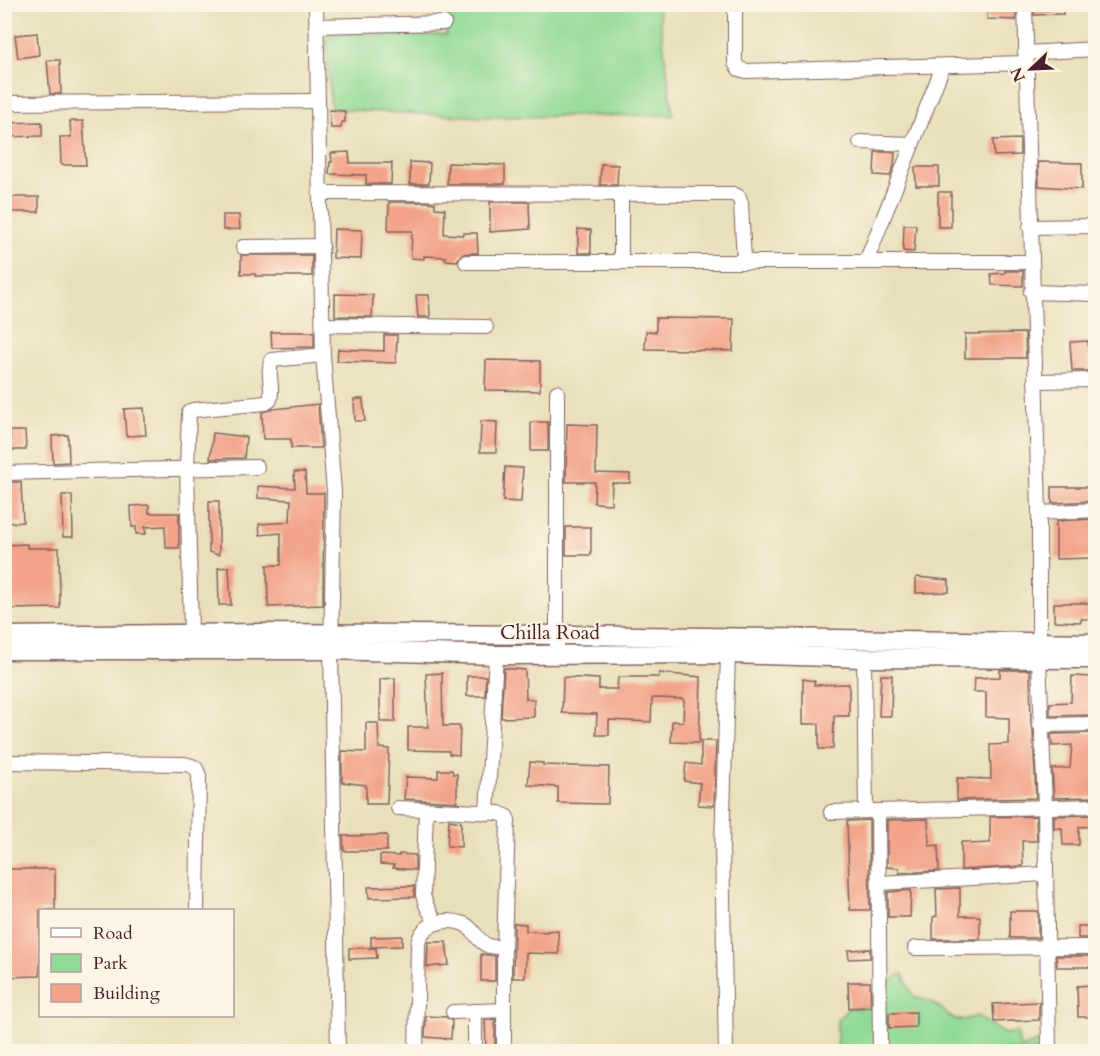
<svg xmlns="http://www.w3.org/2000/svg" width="1100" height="1056" font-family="Cardo,serif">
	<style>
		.green { fill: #91da95; stroke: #6e7c60; stroke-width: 1.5 }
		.building { fill: #f2a389 }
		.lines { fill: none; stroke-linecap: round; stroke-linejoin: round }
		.minor-casing { stroke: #82625d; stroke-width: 16 }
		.major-casing { stroke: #82625d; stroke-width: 21 }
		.minor { stroke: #fff; stroke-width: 14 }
		.major { stroke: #fff; stroke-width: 18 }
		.labels { text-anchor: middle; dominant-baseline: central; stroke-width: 4.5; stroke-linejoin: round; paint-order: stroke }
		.street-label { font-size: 20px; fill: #4a1f2b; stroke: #fcf5e5 }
	</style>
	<rect width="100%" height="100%" fill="#fcf5e5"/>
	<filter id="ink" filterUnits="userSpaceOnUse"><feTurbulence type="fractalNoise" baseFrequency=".0167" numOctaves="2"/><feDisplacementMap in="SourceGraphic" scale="12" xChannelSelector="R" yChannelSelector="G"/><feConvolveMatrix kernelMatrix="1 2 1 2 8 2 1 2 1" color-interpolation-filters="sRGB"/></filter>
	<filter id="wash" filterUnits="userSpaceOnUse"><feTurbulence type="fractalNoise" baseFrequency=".008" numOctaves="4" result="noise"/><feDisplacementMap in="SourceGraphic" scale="24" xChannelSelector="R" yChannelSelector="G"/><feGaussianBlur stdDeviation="1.35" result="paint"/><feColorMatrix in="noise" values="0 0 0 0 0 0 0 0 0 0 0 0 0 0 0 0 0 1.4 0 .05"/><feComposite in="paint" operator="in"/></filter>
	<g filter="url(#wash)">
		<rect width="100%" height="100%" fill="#e9dfba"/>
		<!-- green -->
		<g class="green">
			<path d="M440,5H658L673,115L481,117L331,109L326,33L447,35Z"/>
			<path d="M902,973L914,997C920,999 928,1000 933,1003C955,1016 948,1026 977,1016L1004,1034L1017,1032L1020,1048L1040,1041L1041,1051H837V1020L849,1008L875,1007V991Z"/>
		</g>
		<g id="blocks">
			<!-- building -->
			<g class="building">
				<path d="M986,4H1016V20L987,19Z"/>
				<path d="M1034,4H1062L1063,14L1034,15Z"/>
				<path d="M37,33L39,55L18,58L15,35Z"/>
				<path d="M47,60H60L61,94H50Z"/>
				<path d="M329,110L345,111V122H342L341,128H331Z"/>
				<path d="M70,121H83L86,165H61L60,137H71Z"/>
				<path d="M42,122V136L4,137V123Z"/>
				<path d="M1020,139V155L994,156L993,140Z"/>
				<path d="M349,152L350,163H392L391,184H366V175L329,174L330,162H332L331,153Z"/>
				<path d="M875,152H895L894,166L890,176L874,175Z"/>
				<path d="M410,162L430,163L429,184H410Z"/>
				<path d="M1038,162L1082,163V189L1039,186Z"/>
				<path d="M448,163L505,165V184H447Z"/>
				<path d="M601,164L618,165L617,185H600Z"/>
				<path d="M915,167H939V186H916Z"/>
				<rect x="938" y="192" width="13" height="35"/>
				<path d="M10,197H39V212H11Z"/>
				<path d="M389,202H428L435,203V208L445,209L444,234L464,235L463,233H477L478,253L462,254L457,261L445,260L446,257L424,256V259L411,258L412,231H388Z"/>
				<path d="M490,202H529L530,229L490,232Z"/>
				<path d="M223,215H239L240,229L223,230Z"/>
				<path d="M904,225H916L914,252L903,251Z"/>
				<path d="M334,229L362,230L361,259L333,258Z"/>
				<path d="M578,229L591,230V253H578Z"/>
				<path d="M241,255H312V276H255V274H241Z"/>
				<path d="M1005,271H1023V286L992,285L991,274L1005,273Z"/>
				<path d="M335,294L373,295L372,317L335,316Z"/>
				<path d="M416,295H429L430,317H418Z"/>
				<path d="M656,318L734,319L733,351L645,349L646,331L656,332Z"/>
				<path d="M271,332H314V347L272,348Z"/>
				<path d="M1025,333L1026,358H965V334Z"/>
				<path d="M384,335H397L396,363L337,361L338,349L384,351Z"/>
				<path d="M1088,341L1090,371H1072L1070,342Z"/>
				<path d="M486,360L540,361V391L485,390Z"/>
				<path d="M354,399H363L365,421H355Z"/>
				<path d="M318,404L321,448H291V439H263L262,412L274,409Z"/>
				<path d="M144,408L146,435L126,436L124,409Z"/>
				<path d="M481,421L497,422L496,452H480Z"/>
				<rect x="531" y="422" width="17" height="29"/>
				<path d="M567,424L597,425L596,473L630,474V483H612L611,504L594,503L595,482H566Z"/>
				<path d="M10,431H25L26,450H10Z"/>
				<path d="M213,433L246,437L244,458L210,459Z"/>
				<path d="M68,435L69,462L53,463L52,436Z"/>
				<path d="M505,467L523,468L521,502L503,501Z"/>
				<path d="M294,472H305L306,493H324L323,605L268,607L267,565H281V533L260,535L259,524L290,522L291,500L258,498V486L295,488Z"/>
				<path d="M4,482H21L23,522L4,523Z"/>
				<path d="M1052,487H1095V501L1052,503Z"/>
				<path d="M62,495H72L73,537H63Z"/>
				<path d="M209,501H219V555L209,552Z"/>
				<path d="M149,505V513H179V548H166L165,526L145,527L146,534H136V527H132L131,506Z"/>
				<path d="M1095,519V558L1056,559V521Z"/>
				<rect x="566" y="527" width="25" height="28"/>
				<path d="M27,544V548H59L60,608L6,609L4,545Z"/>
				<path d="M229,567L231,605H219L218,568Z"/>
				<path d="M916,577L949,580V592L916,593Z"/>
				<path d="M1054,603H1095V619H1081V622L1054,621Z"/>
				<path d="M504,668L525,670L526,699H534V717L501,718Z"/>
				<path d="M1000,670H1030L1031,726L1033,730L1036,798L957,800V778L991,779L990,745L1009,744V718L986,717V692H974L975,678L1000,677Z"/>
				<path d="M442,673L443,726H460L459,755L449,754V751L408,750V727H428L426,674Z"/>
				<path d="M659,673L701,677L699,743L671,742L672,721L683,722L684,699L654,698L652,699L651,722L609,720V735H596L597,714L562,713L563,677L599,679V689H617L618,677H659Z"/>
				<path d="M881,675H892L891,716H879Z"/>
				<path d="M467,676H486L485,696H467Z"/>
				<path d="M1072,676L1095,677V715L1050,716V703L1071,702Z"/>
				<path d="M395,678V722H380V679Z"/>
				<path d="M803,679L815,681L814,685L849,684V716H834L833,749H819V724H803Z"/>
				<path d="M366,723H378L379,748L389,749L387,804H366V785L342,782V751L366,752Z"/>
				<path d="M1095,733V797L1054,798L1052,769L1070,768L1072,745L1052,746L1051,734Z"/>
				<path d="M701,741H716L714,806L698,805L700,783L684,781L686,763L701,765Z"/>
				<path d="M530,762L543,763V765L609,767L608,804L558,803V787L528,785Z"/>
				<path d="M438,770H452L453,774H457V802L404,799L406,777L438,778Z"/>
				<path d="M1095,815V826L1079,827V845H1063L1062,828H1054V816Z"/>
				<path d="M1036,816L1037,841H1022L1023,866L961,870V842H970V844L990,843V817Z"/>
				<path d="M928,819L929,846L938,845L939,871L899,873V868L887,867V820Z"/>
				<path d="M449,820L461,822V847L447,846Z"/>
				<path d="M869,820L870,910H850L847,821Z"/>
				<path d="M387,835V851H344L343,836Z"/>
				<path d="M399,854L415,855V870L393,868L394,865L380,864V855L399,856Z"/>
				<path d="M6,869H55V910H40V976L7,977Z"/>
				<path d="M414,886V897L369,898L368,887Z"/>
				<path d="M960,888V916H980V939H933V917L937,916L936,889Z"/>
				<path d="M911,890L910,917H888V892Z"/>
				<rect x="1010" y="911" width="28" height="27"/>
				<path d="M514,923L526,924V931L547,932V931L558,930L559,954L526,953L525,978H513Z"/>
				<rect x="1078" y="926" width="17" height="12"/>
				<path d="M402,936V946L371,947V937Z"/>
				<path d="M428,942H446L449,965L427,967Z"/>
				<path d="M349,948H376L377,958L349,959Z"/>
				<path d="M870,949V958L849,959L848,950Z"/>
				<path d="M481,954L495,956V981H481Z"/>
				<path d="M1056,956H1095V967H1057Z"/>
				<path d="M848,982H870L871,1007L849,1008Z"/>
				<path d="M1093,985L1094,1017H1078L1077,986Z"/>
				<path d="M1039,1002V1020L994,1022L993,1004Z"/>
				<path d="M916,1012V1027L889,1028V1013Z"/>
				<path d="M426,1016L446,1017L452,1021L451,1039L425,1037Z"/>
				<path d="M495,1019V1048H486L485,1020Z"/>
			</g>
		</g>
	</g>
	<g filter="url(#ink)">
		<use href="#blocks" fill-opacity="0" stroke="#82625d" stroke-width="1.5"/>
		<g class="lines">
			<!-- minor casing -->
			<g class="minor-casing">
				<g id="minor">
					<path d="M316,4L323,355L334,492L331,650L338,1052"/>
					<path d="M735,4V63L739,69L746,71L1025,63"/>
					<path d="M1025,4L1039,513V658L1045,807L1049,1052"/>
					<path d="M1094,4L1096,39"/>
					<path d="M316,26L444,23"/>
					<path d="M1025,53L1096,49"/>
					<path d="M4,103L318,101"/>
					<path d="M860,142L912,144"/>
					<path d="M321,193L733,194L739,197L741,203L744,261"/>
					<path d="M1030,227L1096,226"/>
					<path d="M243,247L322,246"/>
					<path d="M621,261V193"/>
					<path d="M466,262H1031"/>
					<path d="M866,262L943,66"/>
					<path d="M1031,292L1096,294"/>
					<path d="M323,325L486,327"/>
					<path d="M1035,381L1096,380"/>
					<path d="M557,392V654"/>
					<path d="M4,473L257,467"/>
					<path d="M1039,513L1096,510"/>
					<path d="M191,633L187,468L189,412L193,410L266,403L270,400C274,387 266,372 272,360L323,355"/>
					<path d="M864,658L866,811"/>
					<path d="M1040,725L1096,724"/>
					<path d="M4,762L185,764C194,766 197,767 199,776L197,910"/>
					<path d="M398,808L499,813L506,816L508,820L504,948V1052"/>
					<path d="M426,810L423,895L426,905L436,923"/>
					<path d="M878,811L880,1052"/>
					<path d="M831,812L1096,806"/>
					<path d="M487,813L496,655"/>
					<path d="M879,883L1046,874"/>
					<path d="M915,948L1096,947"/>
					<path d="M475,1011V1052"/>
					<path d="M453,1012L504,1010"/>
					<path d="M416,1052L418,944C421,923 446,917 464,924C474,928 478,943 489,946C494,947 500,947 504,948"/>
					<path d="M726,1052L722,846L728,654"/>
				</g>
			</g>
			<!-- major casing -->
			<g class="major-casing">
				<g id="major">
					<path d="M4,636L260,633L571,635L1096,643"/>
					<path d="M4,650H331L496,655L728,654L864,658L1096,659"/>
				</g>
			</g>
			<!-- minor -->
			<use href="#minor" class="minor"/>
			<!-- major -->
			<use href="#major" class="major"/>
		</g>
	</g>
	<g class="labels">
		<!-- street labels -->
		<g class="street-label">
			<text x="550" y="632">Chilla Road</text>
		</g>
	</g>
	<!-- margin -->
	<rect width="1100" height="1056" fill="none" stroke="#fcf5e5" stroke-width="24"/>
	<!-- legend -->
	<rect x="39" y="909" width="195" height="108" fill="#fcf5e5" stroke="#b59f9b" stroke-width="1.5"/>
	<rect x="51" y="928" width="30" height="9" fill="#ffffff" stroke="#b59f9b" stroke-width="1.5"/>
	<text x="93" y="939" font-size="18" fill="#4a1f2b">Road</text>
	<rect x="51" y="954" width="30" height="18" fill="#91da95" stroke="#b59f9b" stroke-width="1.5"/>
	<text x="93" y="969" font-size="18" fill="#4a1f2b">Park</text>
	<rect x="51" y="984" width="30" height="18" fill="#f2a389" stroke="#b59f9b" stroke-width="1.5"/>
	<text x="93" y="999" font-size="18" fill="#4a1f2b">Building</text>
	<!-- north arrow -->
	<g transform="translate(1031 69) rotate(247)" stroke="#fcf5e5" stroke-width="4.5" paint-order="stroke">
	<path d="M0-4.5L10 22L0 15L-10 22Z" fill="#4a1f2b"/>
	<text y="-9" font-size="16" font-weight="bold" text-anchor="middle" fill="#4a1f2b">N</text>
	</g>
</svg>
